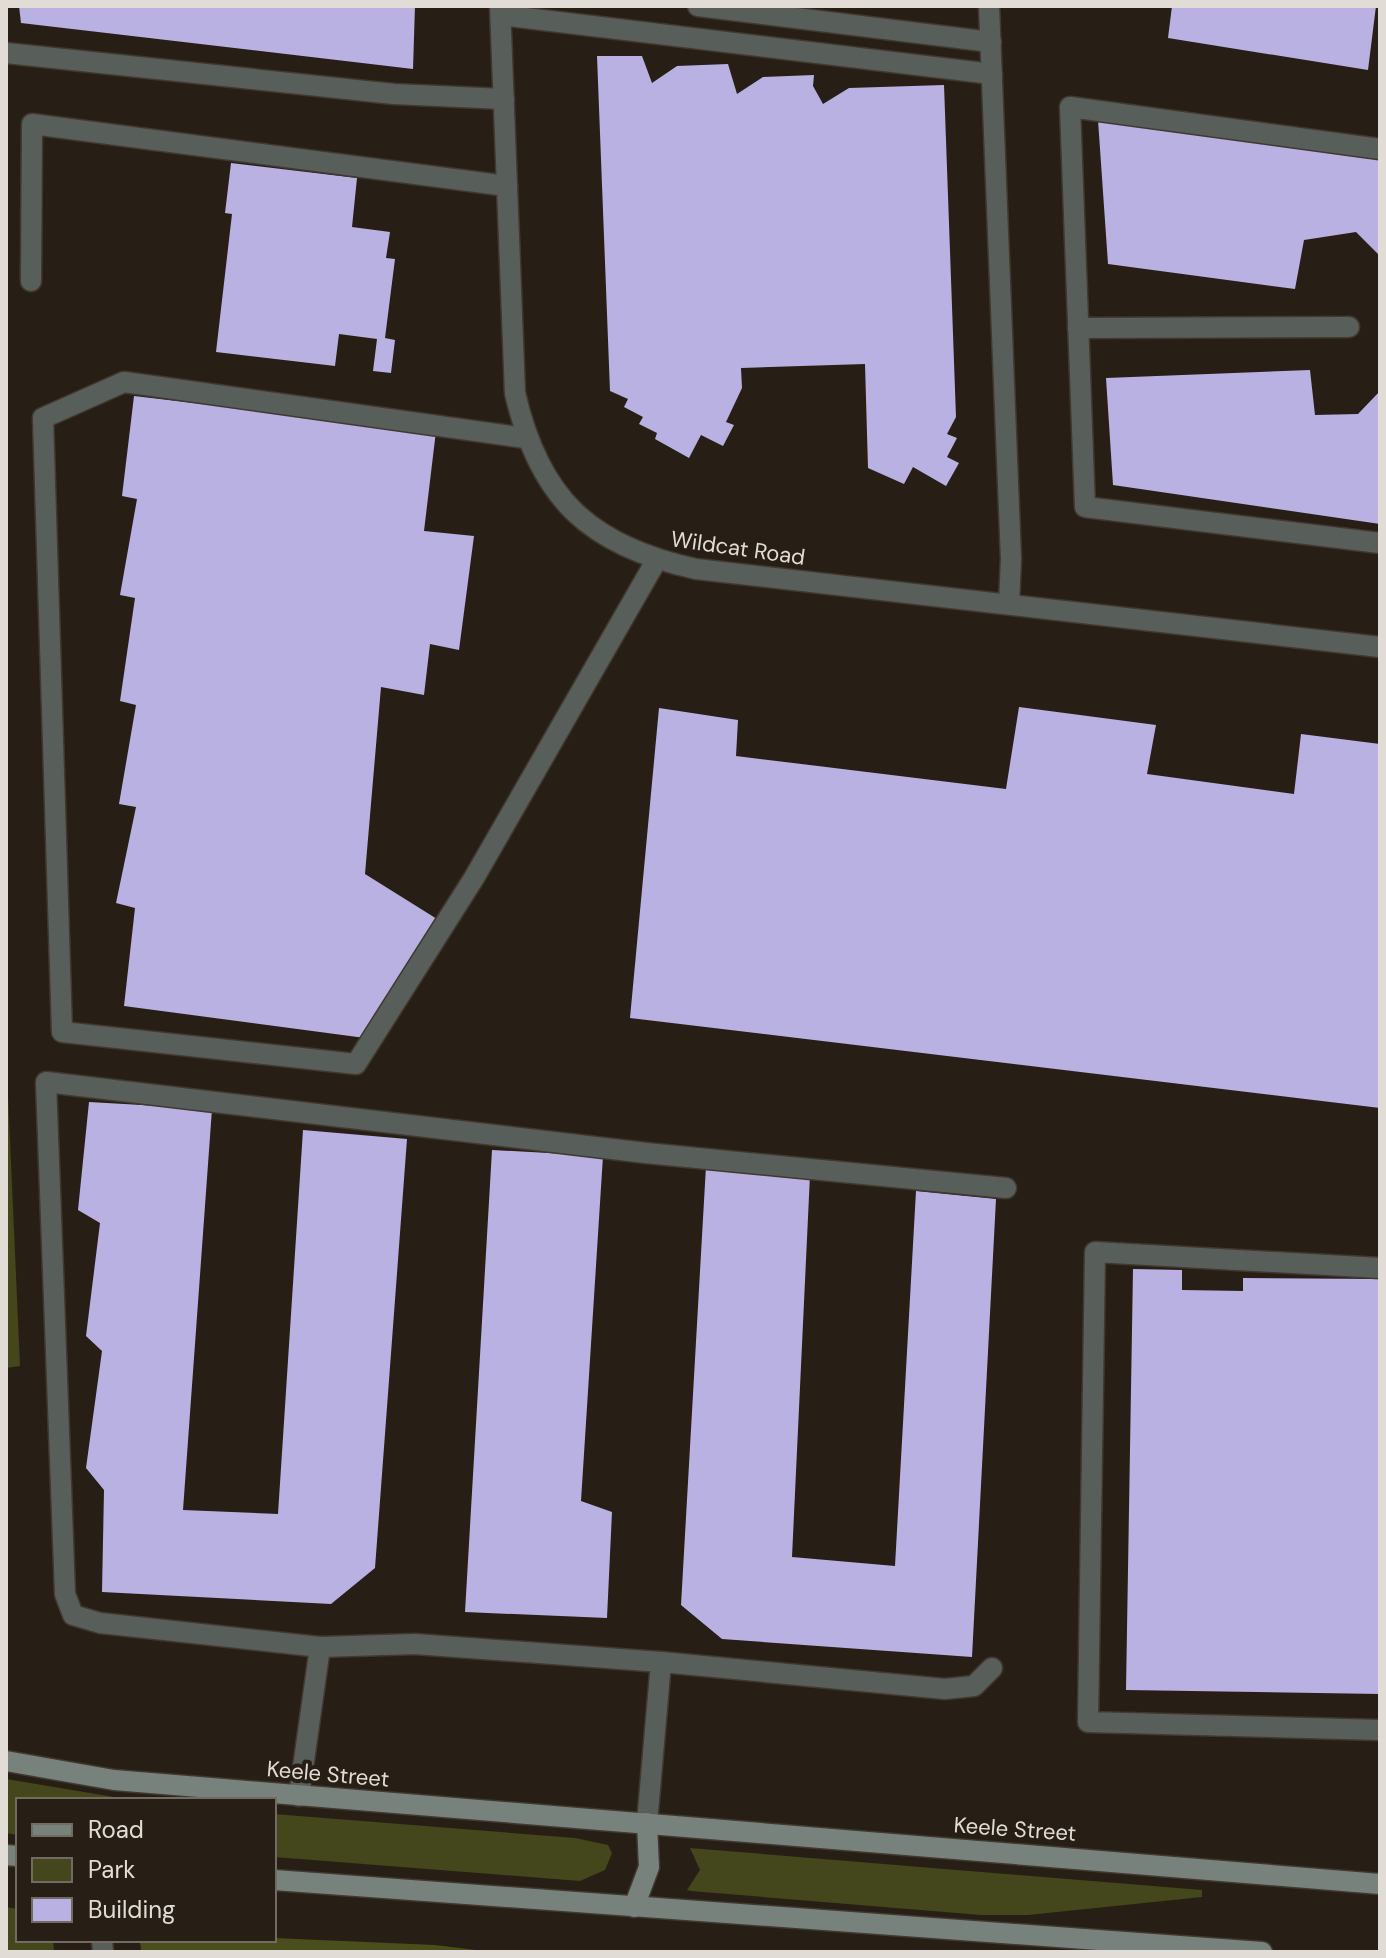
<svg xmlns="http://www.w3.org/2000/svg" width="1386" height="1958" font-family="'DM Sans',sans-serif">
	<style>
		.green { fill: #44461b }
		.forest { fill: #4a4d1c }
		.building { fill: #b9b1e2 }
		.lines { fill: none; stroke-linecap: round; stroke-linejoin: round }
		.service-casing { stroke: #413930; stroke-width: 23 }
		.minor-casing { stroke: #413930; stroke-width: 23 }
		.secondary-casing { stroke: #413930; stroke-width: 23 }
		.service { stroke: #585f5b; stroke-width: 20 }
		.minor { stroke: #585f5b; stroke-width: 20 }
		.secondary { stroke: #78827c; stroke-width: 20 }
		.labels { text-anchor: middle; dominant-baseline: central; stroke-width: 8; stroke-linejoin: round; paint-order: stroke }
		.street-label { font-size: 22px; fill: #e1dcd5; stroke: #271f15 }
	</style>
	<rect width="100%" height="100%" fill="#271f15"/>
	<!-- green -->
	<g class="green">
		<path d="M6,1049L20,1366L6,1368Z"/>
		<path d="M6,1779L132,1800H18V1835L6,1833Z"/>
		<path d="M274,1814L575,1838L608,1845L612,1853L605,1870L580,1881L274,1857Z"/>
		<path d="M690,1848L1202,1890V1897L1028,1915H981L691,1891L687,1890L700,1870Z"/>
		<path d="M6,1907L18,1909V1940H53L54,1952H6Z"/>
	</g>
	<!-- forest -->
	<path class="forest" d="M274,1938L435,1945L492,1952H141L140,1940Z"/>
	<!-- building -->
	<g class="building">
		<path d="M19,6H415L413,69L21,23Z"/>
		<path d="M1172,6H1376L1368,70L1168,38Z"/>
		<path d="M597,56H642L652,83L677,66L728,64L737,94L763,77L814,75L813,86L823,104L849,88L944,85L956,417L947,434L957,438L947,457L959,463L946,486L913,467L904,484L868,468L865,364L741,368L742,388L726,422L734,425L723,446L701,435L689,458L655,439L657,433L639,424L643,417L624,407L628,399L610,391Z"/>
		<path d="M1098,120L1380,155V256L1356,232L1304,240L1295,289L1108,264Z"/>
		<path d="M231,163L357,178L352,227L390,232L386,258L395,259L385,338L395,340L391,373L373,371L377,339L339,334L335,366L216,352L232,214L225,213Z"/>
		<path d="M1310,370L1315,415L1358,414L1380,391V524L1113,485L1106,378Z"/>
		<path d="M134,396L436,431L424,531L474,536L459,650L430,644L424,695L381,687L365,874L437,919L365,1038L124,1006L135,908L116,903L136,807L119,804L136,705L120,701L135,598L120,595L137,499L122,496Z"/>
		<path d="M1019,707L1156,725L1147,774L1294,794L1301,734L1380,744V1108L630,1018L659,708L738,720L736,756L1006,789Z"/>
		<path d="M89,1102L212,1109L183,1510L278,1514L303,1130L407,1139L375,1568L331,1604L102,1592L104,1490L86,1468L102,1351L86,1336L100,1223L78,1210Z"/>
		<path d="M492,1150L603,1156L581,1501L612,1512L607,1618L465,1612Z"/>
		<path d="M706,1166L810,1175L792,1557L895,1566L916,1191L996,1199L972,1657L722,1639L681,1605Z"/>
		<path d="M1133,1269L1182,1270V1290L1243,1291V1278L1380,1279V1694L1126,1690Z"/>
	</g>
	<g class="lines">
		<!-- service casing -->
		<g class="service-casing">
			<g id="service">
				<path d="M698,6L991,42"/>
				<path d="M989,6L1011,559L1009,604"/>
				<path d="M501,15L992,74"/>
				<path d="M6,53L394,94L504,99"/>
				<path d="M1380,149L1070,107L1085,507L1380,543"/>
				<path d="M31,281L32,124L507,186"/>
				<path d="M1078,328L1349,327"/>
				<path d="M525,438L124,382L43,418L62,1032L356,1064L474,878L656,561"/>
				<path d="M1380,1268L1095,1252L1088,1722L1380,1730"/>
				<path d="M320,1647L415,1644L661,1662L647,1823"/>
				<path d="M661,1662L945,1689L974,1686L992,1668"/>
				<path d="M299,1796L320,1647L100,1623L73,1615L65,1594L46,1082L646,1153L1006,1188"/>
			</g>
		</g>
		<!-- minor casing -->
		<g class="minor-casing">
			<g id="minor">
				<path d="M500,6L515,393C539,499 590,546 696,569L1380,647"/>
				<path d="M102,1940L103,1952"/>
			</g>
		</g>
		<!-- secondary casing -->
		<g class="secondary-casing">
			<g id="secondary">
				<path d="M6,1761L114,1780L1380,1884"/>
				<path d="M6,1855L18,1856"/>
				<path d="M274,1880L1262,1952"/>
				<path d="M634,1907L649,1867L647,1823"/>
			</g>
		</g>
		<!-- service -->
		<use href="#service" class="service"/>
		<!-- minor -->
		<use href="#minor" class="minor"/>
		<!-- secondary -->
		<use href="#secondary" class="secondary"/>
	</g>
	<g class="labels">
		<!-- street labels -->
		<g class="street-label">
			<text transform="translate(738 548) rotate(8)">Wildcat Road</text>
			<text transform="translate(328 1774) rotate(5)">Keele Street</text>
			<text transform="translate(1015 1829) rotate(4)">Keele Street</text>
		</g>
	</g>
	<!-- border -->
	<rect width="1386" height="1958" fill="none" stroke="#e1dcd5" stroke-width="16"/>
	<!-- legend -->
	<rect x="16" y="1798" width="260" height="144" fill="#271f15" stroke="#716b62" stroke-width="2"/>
	<rect x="32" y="1824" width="40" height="12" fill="#78827c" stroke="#716b62" stroke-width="2"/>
	<text x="88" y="1838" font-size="24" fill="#e1dcd5">Road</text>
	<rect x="32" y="1858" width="40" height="24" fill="#44461b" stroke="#716b62" stroke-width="2"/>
	<text x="88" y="1878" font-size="24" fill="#e1dcd5">Park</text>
	<rect x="32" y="1898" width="40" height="24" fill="#b9b1e2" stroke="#716b62" stroke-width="2"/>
	<text x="88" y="1918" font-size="24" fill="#e1dcd5">Building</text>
</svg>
